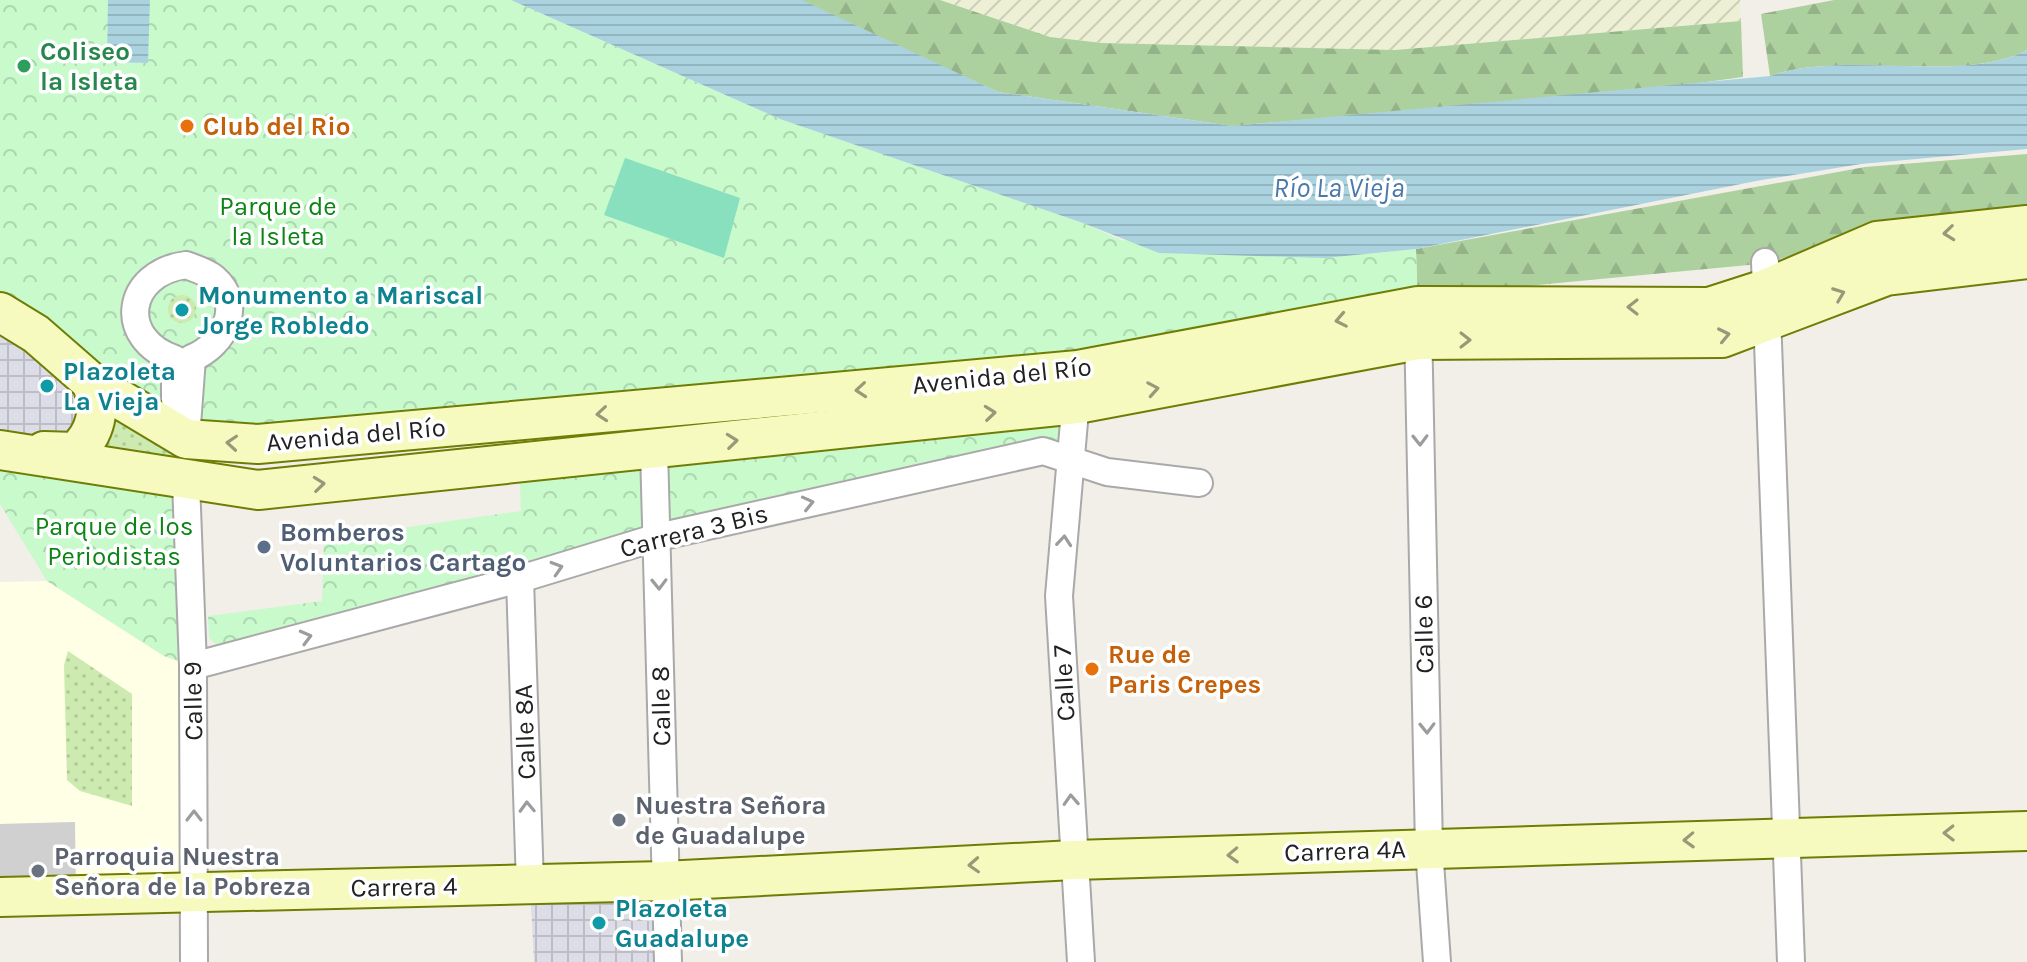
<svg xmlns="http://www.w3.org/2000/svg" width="2027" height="962" font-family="Karla,sans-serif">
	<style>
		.education { fill: #ffffe5 }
		.religious { fill: #d0d0d0 }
		.farmland { fill: url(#farmland-furrows) }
		.forest { fill: url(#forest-firs) }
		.park { fill: url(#park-crowns) }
		.garden { fill: url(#garden-dots) }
		.pitch { fill: #88e0be }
		.plaza { fill: url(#plaza-grid) }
		.water { fill: url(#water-rules) }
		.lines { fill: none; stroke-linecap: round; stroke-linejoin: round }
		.street-casing { stroke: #a9a9a9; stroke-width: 30 }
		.secondary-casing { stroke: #707d05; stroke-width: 42 }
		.street { stroke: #fff; stroke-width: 26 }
		.secondary { stroke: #f7fabf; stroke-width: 38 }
		.oneway { stroke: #979978 }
		.oneway2 { stroke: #9c9c9c }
		.leisure-dot { fill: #2e9e5b; stroke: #fff; stroke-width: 3 }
		.food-dot { fill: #e8710a; stroke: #fff; stroke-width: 3 }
		.culture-dot { fill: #0f9aa8; stroke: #fff; stroke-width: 3 }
		.service-dot { fill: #5c6f8a; stroke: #fff; stroke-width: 3 }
		.worship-dot { fill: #6b7280; stroke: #fff; stroke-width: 3 }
		.labels { text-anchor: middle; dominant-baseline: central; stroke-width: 7; stroke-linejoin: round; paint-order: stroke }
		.leisure-label { font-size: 26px; font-weight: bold; fill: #27864d; stroke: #fff; text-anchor: start }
		.food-label { font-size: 26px; font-weight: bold; fill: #c56008; stroke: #fff; text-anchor: start }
		.park-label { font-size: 26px; fill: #0c8416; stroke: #fff }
		.culture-label { font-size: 26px; font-weight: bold; fill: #0d838f; stroke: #fff; text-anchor: start }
		.street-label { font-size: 26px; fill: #222; stroke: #fff }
		.service-label { font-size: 26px; font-weight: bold; fill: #4e5e75; stroke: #fff; text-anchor: start }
		.worship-label { font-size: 26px; font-weight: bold; fill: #5b616d; stroke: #fff; text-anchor: start }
		.water-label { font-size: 28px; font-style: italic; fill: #4a7aab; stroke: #fff }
	</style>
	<defs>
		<pattern id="farmland-furrows" width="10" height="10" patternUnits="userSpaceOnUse" patternTransform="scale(2)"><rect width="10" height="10" fill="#eef0d5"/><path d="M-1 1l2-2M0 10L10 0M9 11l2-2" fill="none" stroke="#ccceb7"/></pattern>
		<pattern id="forest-firs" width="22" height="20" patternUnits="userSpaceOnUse" patternTransform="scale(2)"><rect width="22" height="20" fill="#add19e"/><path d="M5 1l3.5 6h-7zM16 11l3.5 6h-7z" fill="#95b388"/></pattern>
		<pattern id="park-crowns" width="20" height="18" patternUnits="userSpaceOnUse" patternTransform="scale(2)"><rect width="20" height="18" fill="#c8facc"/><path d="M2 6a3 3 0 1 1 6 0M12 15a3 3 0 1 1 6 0" fill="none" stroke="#acd6af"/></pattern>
		<pattern id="garden-dots" width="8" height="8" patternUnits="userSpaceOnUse" patternTransform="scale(2)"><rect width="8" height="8" fill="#cdebb0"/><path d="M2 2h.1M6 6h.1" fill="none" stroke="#b0c997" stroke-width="1.8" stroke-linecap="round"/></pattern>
		<pattern id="plaza-grid" width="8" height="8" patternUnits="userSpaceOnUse" patternTransform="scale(2)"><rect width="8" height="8" fill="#dddde8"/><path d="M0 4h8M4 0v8" fill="none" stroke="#bdbdc7"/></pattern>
		<pattern id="water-rules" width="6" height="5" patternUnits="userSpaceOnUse" patternTransform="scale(2)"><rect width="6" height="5" fill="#aad3df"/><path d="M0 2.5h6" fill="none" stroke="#92b5bf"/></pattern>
	</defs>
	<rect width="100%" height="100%" fill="#f2efe9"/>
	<!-- education -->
	<path class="education" d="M47,581L164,656L193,666L194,894L76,896L74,822L0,824V582Z"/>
	<!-- religious -->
	<path class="religious" d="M75,822L76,896L0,897V824Z"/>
	<!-- farmland -->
	<path class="farmland" d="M940,0H1740L1741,21L1395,50L1102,43L1050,37Z"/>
	<!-- forest -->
	<g class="forest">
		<path d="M797,0H940L1050,37L1102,43L1395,50L1741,21L1743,77L1640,91L1232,126L998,92Z"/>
		<path d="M1834,0H2027V50C1960,85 1847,49 1770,76L1761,14Z"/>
		<path d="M2027,154V216L1926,223L1759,264L1483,290L1417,291L1416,249L1865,167Z"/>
	</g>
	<!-- park -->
	<g class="park">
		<path d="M0,0H511L780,119L1083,223L1121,240L1324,258L1416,249L1418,306L1078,370L186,439L0,312Z"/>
		<path d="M1077,404L1072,459L1043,451L231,657L209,638L208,616L322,601L324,539L521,511L519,464Z"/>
		<path d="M0,450L186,482L193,666L164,656L47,581L0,504Z"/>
	</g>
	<!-- garden -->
	<g class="garden">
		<circle cx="182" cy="309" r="14"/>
		<path d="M97,410L186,439V482L0,447Z"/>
		<path d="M68,651L132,694V806L80,791L67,780L64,665Z"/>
	</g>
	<!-- pitch -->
	<path class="pitch" d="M625,158L740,198L724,258L604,215Z"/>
	<!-- plaza -->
	<g class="plaza">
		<path d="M0,312L65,357L93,429L0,447Z"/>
		<path d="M664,881L668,962H534L530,885Z"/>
	</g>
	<!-- water -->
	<g class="water">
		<path d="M108,0H150L148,63L107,62Z"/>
		<path d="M511,0H802L998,92L1232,126L1770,76C1847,49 1960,85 2027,50V149L1861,164L1756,181L1416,249L1325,258L1159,253L1083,223L780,119Z"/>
	</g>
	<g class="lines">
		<!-- street casing -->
		<g class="street-casing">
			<g id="street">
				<path d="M1765,262L1791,962"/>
				<path d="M186,265C196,269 205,271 214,278C245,305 224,345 192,358L186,439L175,400V359C116,339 125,273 186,265Z"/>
				<path d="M1418,325L1429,848L1437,962"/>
				<path d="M1077,387L1059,596L1081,962"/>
				<path d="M654,450L668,962"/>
				<path d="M186,482L193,666L194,962"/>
				<path d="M520,579L530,885"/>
				<path d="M193,666L520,579L658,537L1043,451L1107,472L1199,483"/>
			</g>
		</g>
		<!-- secondary casing -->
		<g class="secondary-casing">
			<g id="secondary">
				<path d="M0,312L36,334L91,382L186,439L258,444L1078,370L1418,306L1709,307L1765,289L1877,241L2027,225"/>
				<path d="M0,450L258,490L1077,404L1418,340L1722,338L1886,276L2027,259"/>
				<path d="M44,451L75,452C96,434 102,408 91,382"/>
				<path d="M0,897L664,881L1074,860L2027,831"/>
			</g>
		</g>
		<!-- street -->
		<use href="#street" class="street"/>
		<!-- secondary -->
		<use href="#secondary" class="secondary"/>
	</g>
	<!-- one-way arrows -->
	<defs><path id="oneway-chevron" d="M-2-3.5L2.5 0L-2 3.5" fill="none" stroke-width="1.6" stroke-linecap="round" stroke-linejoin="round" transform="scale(2)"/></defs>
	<g class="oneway">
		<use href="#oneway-chevron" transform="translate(1949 233) rotate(174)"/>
		<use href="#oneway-chevron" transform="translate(1839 294) rotate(-21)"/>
		<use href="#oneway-chevron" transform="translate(1633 307) rotate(-180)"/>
		<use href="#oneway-chevron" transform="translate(1341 320) rotate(169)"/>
		<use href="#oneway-chevron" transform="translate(1724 335) rotate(-12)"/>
		<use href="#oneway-chevron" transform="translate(1465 340)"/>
		<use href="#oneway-chevron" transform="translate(1153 389) rotate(-10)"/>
		<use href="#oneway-chevron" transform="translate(861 390) rotate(175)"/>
		<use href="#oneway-chevron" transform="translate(990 413) rotate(-6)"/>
		<use href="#oneway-chevron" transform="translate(602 414) rotate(175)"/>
		<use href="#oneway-chevron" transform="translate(732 441) rotate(-6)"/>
		<use href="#oneway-chevron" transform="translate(232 443) rotate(-176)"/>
		<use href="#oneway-chevron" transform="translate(319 484) rotate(-6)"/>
		<use href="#oneway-chevron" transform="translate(1949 833) rotate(179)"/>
		<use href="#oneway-chevron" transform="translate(1689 840) rotate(178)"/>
		<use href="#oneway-chevron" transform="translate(1233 855) rotate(178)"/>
		<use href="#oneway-chevron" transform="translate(974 865) rotate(177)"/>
	</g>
	<g class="oneway2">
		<use href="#oneway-chevron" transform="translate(1420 440) rotate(89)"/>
		<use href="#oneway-chevron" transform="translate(808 503) rotate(-13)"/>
		<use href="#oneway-chevron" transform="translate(1064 541) rotate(-85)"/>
		<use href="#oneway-chevron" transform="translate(557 568) rotate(-17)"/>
		<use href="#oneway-chevron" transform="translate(659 584) rotate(89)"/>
		<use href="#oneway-chevron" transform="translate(306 637) rotate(-15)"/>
		<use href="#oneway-chevron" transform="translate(1427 728) rotate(89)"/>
		<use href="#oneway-chevron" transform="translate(1071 800) rotate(-93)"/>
		<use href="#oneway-chevron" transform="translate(527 807) rotate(-92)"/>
		<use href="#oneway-chevron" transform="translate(194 816) rotate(-90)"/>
	</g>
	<!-- markers -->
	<circle class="leisure-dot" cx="24" cy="66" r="8"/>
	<g class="food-dot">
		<circle cx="187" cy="126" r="8"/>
		<circle cx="1092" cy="669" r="8"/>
	</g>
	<g class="culture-dot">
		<circle cx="182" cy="310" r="8"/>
		<circle cx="47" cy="386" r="8"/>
		<circle cx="599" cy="923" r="8"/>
	</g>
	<circle class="service-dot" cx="264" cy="547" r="8"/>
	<g class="worship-dot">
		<circle cx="619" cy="820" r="8"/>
		<circle cx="38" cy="871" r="8"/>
	</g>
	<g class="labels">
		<!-- leisure labels -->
		<g class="leisure-label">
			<text x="40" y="51">Coliseo<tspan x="40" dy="30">la Isleta</tspan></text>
		</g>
		<!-- food labels -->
		<g class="food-label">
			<text x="203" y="126">Club del Rio</text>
			<text x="1108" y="654">Rue de<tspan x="1108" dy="30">Paris Crepes</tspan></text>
		</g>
		<!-- park labels -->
		<g class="park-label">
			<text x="278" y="206">Parque de<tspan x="278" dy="30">la Isleta</tspan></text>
			<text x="114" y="526">Parque de los<tspan x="114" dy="30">Periodistas</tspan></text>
		</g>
		<!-- culture labels -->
		<g class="culture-label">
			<text x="198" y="295">Monumento a Mariscal<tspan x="198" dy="30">Jorge Robledo</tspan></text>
			<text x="63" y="371">Plazoleta<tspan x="63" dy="30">La Vieja</tspan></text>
			<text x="615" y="908">Plazoleta<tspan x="615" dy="30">Guadalupe</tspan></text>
		</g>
		<!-- street labels -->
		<g class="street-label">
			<text transform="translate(1002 376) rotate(-6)">Avenida del Río</text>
			<text transform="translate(356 435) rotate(-5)">Avenida del Río</text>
			<text transform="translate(694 531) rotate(-14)">Carrera 3 Bis</text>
			<text transform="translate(1424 634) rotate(-91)">Calle 6</text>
			<text transform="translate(1064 683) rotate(-93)">Calle 7</text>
			<text transform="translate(193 701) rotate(-91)">Calle 9</text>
			<text transform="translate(661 706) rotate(-91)">Calle 8</text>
			<text transform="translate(525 732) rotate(-92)">Calle 8A</text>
			<text transform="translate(1345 851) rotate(-2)">Carrera 4A</text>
			<text transform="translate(404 887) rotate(-1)">Carrera 4</text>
		</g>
		<!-- service labels -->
		<g class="service-label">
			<text x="280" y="532">Bomberos<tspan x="280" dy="30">Voluntarios Cartago</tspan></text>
		</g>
		<!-- worship labels -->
		<g class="worship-label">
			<text x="635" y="805">Nuestra Señora<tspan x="635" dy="30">de Guadalupe</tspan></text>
			<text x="54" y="856">Parroquia Nuestra<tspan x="54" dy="30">Señora de la Pobreza</tspan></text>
		</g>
		<!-- water labels -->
		<g class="water-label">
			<text x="1339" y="187">Río La Vieja</text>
		</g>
	</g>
</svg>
